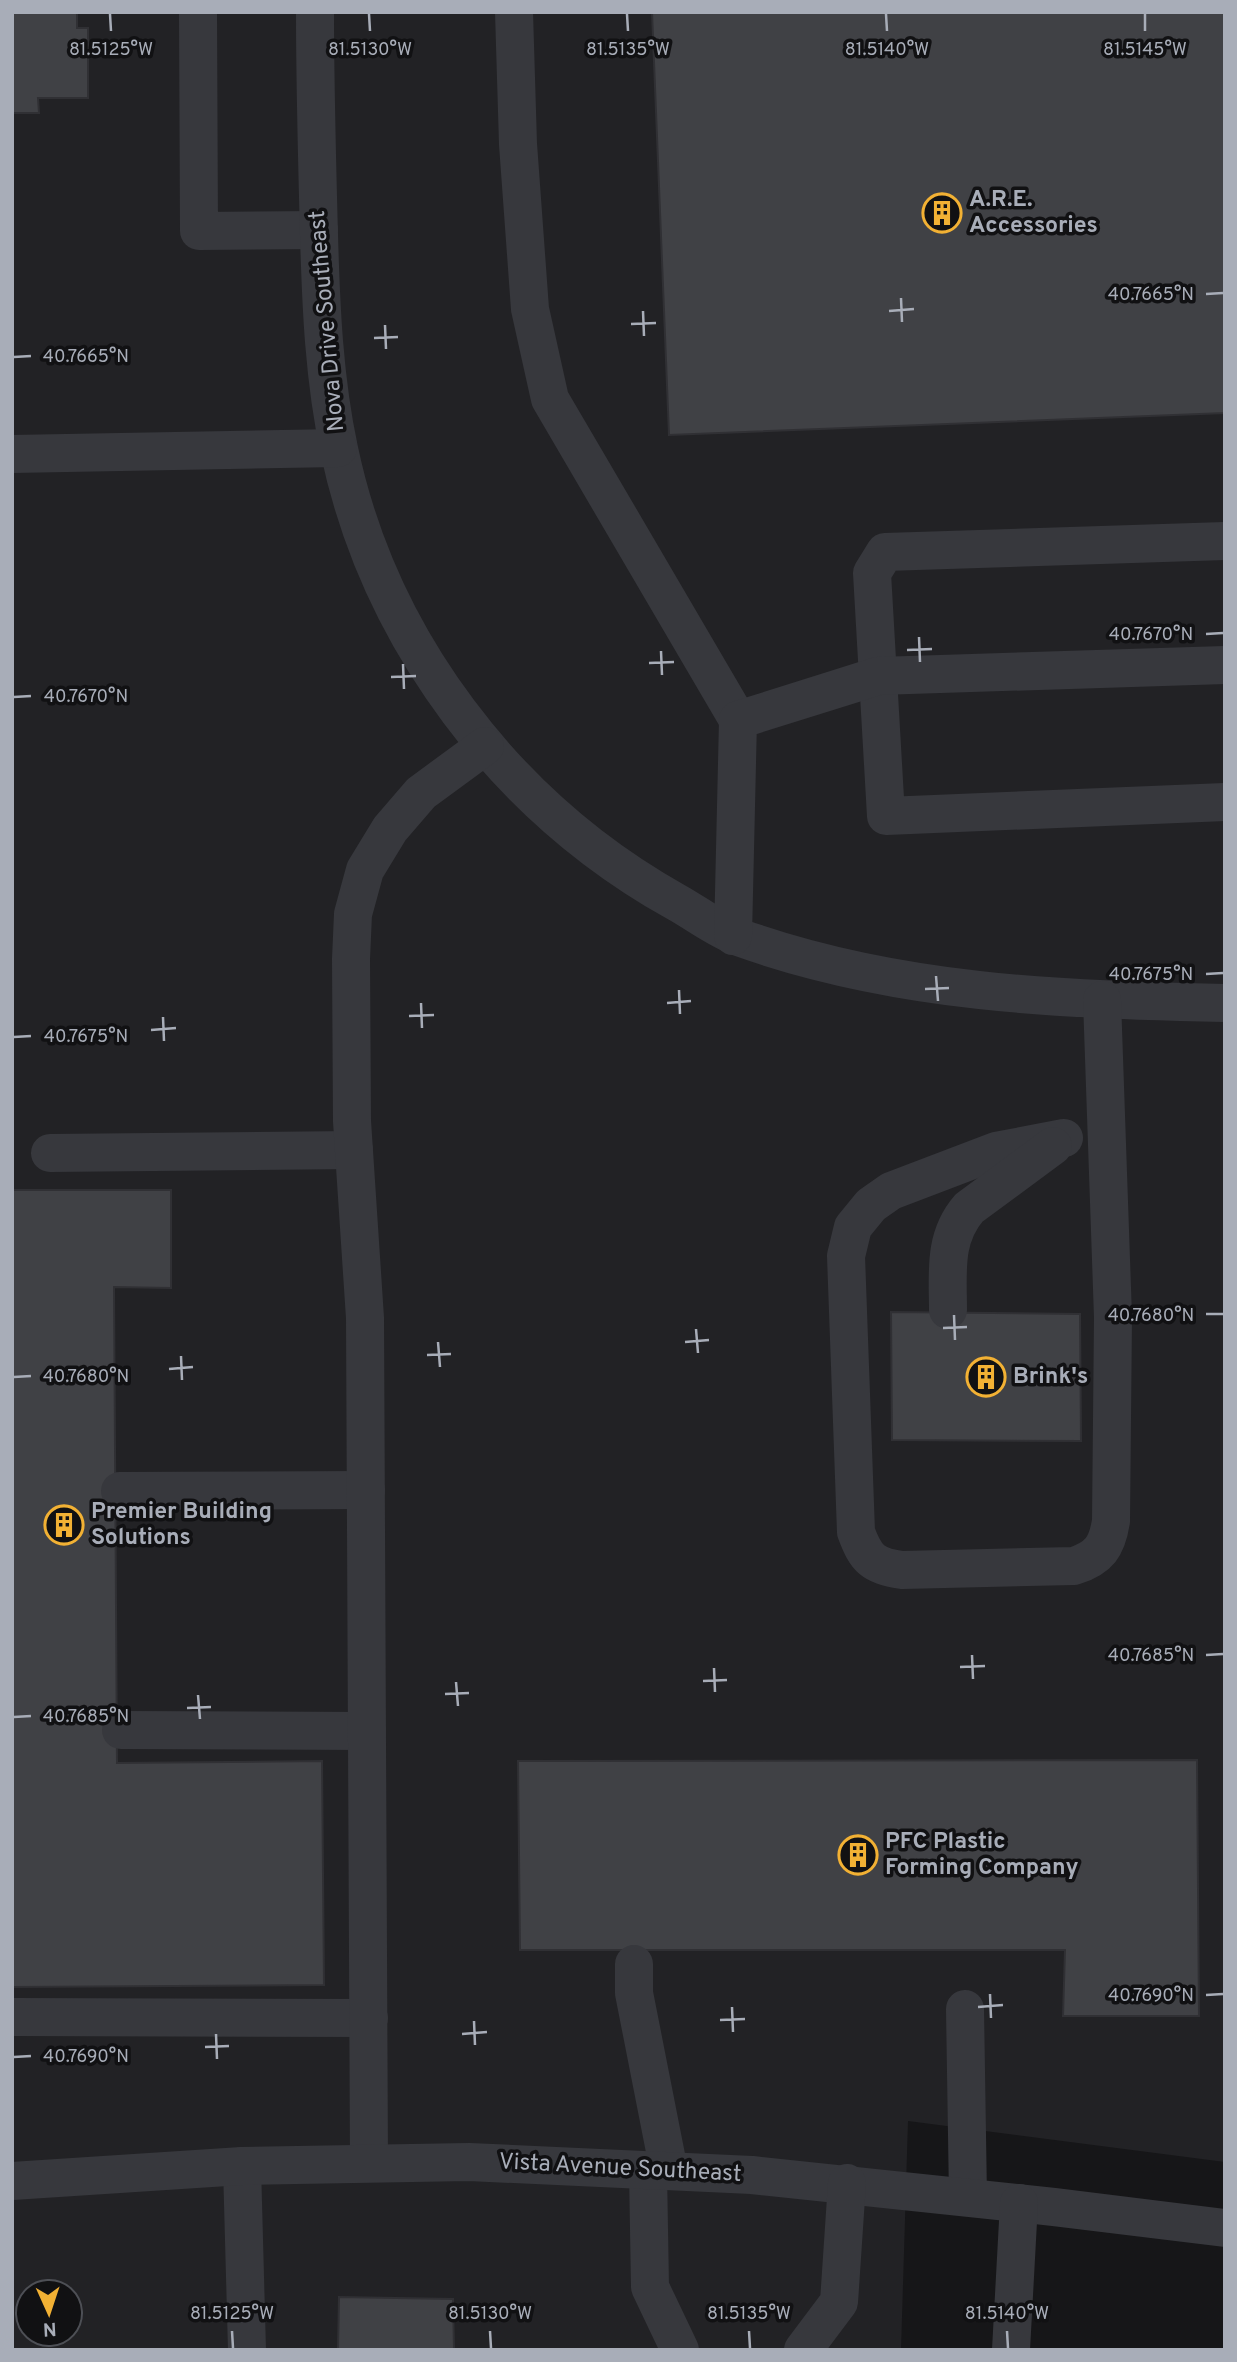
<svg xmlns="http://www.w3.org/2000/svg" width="1237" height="2362" font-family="Overpass,sans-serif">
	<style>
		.built { fill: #222225; fill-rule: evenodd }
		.building { fill: #404145; stroke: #303034; stroke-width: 2 }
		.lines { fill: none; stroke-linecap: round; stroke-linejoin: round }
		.minor { stroke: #37383d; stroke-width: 38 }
		.ticks { fill: none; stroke: #a8adb8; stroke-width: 2.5 }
		.labels { text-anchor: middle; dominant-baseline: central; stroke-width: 7; stroke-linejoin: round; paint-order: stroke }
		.poi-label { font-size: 23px; font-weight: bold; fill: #a8adb8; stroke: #111113; text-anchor: start }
		.street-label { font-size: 23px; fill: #a8adb8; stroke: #111113 }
		.ticks-label { font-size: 18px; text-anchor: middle; fill: #a8adb8; stroke: #111113; stroke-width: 7; stroke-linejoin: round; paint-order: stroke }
	</style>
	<rect width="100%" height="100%" fill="#161618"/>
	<!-- built -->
	<path class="built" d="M12,12H1225V2162L908,2121L901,2350H12ZM28,2292H70V2334H28Z"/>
	<!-- building -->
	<g class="building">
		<path d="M12,12H77V28H88V98H38L39,113H12Z"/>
		<path d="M652,12H1225V413L669,435Z"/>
		<path d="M12,1190H171V1288L114,1287L117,1763L322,1761L324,1985L12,1987Z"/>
		<path d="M891,1312L1080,1314L1081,1441L892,1440Z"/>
		<path d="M1197,1760L1199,2016H1063L1065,1950H520L518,1761Z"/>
		<path d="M339,2297L453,2299L454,2350H338Z"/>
	</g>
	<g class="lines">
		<!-- minor -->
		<g class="minor">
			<path d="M198,12L199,231L319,230"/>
			<path d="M315,12C315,87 317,161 319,235C321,307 324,379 339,449C379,640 506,807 676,902C696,913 716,929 738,937C894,993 1060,1000 1225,1003"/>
			<path d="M514,12L518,144L530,309L550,399L738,720"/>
			<path d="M12,454L338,448"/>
			<path d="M1225,541L885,552L872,573L886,816L1225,802"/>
			<path d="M733,936L738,720L878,676L1225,665"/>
			<path d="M1064,1138L996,1151L891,1191L871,1205L853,1227L846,1256L856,1532C866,1559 873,1566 902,1570L1074,1566C1099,1558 1107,1547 1111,1521L1113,1317L1102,1000"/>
			<path d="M50,1153L354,1150"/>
			<path d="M948,1310C948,1273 943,1238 969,1208L1053,1146"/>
			<path d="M120,1491L366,1490"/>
			<path d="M121,1730L367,1731"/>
			<path d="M634,1964V1993L669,2171"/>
			<path d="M965,2009L968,2197"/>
			<path d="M12,2017L369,2018"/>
			<path d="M369,2163L365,1318L352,1121L351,959L353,914L365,870L390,829L421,793L485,746"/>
			<path d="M242,2166L247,2350"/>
			<path d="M648,2171L650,2287L680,2350"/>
			<path d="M12,2181L242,2166L469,2162L752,2175L1054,2207L1225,2228"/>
			<path d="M803,2350L839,2302L847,2183"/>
			<path d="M1011,2350L1019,2203"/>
		</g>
	</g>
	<!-- ticks -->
	<path class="ticks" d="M110,14L111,31M369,14L370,31M627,14L628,31M886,14L887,31M1145,14V31M1206,294L1223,293M901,298L902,322M643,311L644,336M889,311L914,309M631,324L656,323M385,325L386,349M374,338L398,337M14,357L31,356M1206,634L1223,633M919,637L920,662M907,650L932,649M661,651L662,675M649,663L674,662M403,664L404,689M391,677L416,676M14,697L31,696M1206,974L1223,973M936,976L938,1001M925,989L949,988M679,990L680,1014M421,1003L422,1028M667,1003L691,1001M409,1016L434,1015M163,1017L164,1041M151,1030L176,1028M14,1037L31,1036M1206,1314H1223M954,1315L955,1340M943,1328L967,1327M696,1329L698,1353M438,1342L440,1367M685,1342L709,1340M427,1355L451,1354M181,1356L182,1380M169,1369L193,1367M14,1377L31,1376M972,1655L973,1679M1206,1655L1223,1654M960,1667L985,1666M714,1668L715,1692M703,1681L727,1680M456,1682L458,1706M445,1694L469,1693M198,1695L200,1719M187,1708L211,1707M14,1717L31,1716M990,1994L991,2018M1206,1995L1223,1994M732,2007L733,2032M978,2007L1003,2005M720,2020L745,2019M474,2021L475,2045M216,2034L217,2059M462,2034L487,2032M205,2047L229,2046M14,2057L31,2056M232,2331L233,2348M490,2331L491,2348M749,2331L750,2348M1007,2331L1008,2348"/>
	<!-- icons -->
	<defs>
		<g id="building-ring" transform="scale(2.0125)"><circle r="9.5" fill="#111113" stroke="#f2b134" stroke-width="1.5"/><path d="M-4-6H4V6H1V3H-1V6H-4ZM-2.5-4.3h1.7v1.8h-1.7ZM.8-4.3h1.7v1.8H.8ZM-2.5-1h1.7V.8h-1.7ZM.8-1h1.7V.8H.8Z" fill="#f2b134"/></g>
	</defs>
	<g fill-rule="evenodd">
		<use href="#building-ring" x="942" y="213"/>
		<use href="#building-ring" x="986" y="1377"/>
		<use href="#building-ring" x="64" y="1525"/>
		<use href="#building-ring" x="858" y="1855"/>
	</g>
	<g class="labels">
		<!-- poi labels -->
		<g class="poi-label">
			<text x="969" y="200">A.R.E.<tspan x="969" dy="26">Accessories</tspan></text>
			<text x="1013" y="1377">Brink's</text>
			<text x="91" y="1512">Premier Building<tspan x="91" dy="26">Solutions</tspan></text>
			<text x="885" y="1842">PFC Plastic<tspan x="885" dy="26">Forming Company</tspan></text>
		</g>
		<!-- street labels -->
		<g class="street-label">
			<text transform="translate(328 321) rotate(-95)">Nova Drive Southeast</text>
			<text transform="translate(620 2169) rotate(3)">Vista Avenue Southeast</text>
		</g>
	</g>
	<g class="ticks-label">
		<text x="1145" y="55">81.5145°W</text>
		<text x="111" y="55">81.5125°W</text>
		<text x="370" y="55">81.5130°W</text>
		<text x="628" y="55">81.5135°W</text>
		<text x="887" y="55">81.5140°W</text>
		<text x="1151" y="300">40.7665°N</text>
		<text x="86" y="362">40.7665°N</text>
		<text x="1151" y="640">40.7670°N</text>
		<text x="86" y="702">40.7670°N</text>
		<text x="1151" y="980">40.7675°N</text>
		<text x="86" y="1042">40.7675°N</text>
		<text x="1151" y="1321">40.7680°N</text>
		<text x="86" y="1382">40.7680°N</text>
		<text x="1151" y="1661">40.7685°N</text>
		<text x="86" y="1722">40.7685°N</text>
		<text x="1151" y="2001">40.7690°N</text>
		<text x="86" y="2062">40.7690°N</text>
		<text x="232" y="2319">81.5125°W</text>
		<text x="490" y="2319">81.5130°W</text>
		<text x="749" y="2319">81.5135°W</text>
		<text x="1007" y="2319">81.5140°W</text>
	</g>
	<!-- border -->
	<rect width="1237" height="2362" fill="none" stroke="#a8adb8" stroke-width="28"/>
	<!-- north arrow -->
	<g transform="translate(49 2313) rotate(177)"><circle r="33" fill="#111113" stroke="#4d4f55" stroke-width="2"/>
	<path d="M0-5L12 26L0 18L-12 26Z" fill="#f2b134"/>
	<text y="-10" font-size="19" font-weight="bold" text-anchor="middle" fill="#a8adb8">N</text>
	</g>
</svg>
